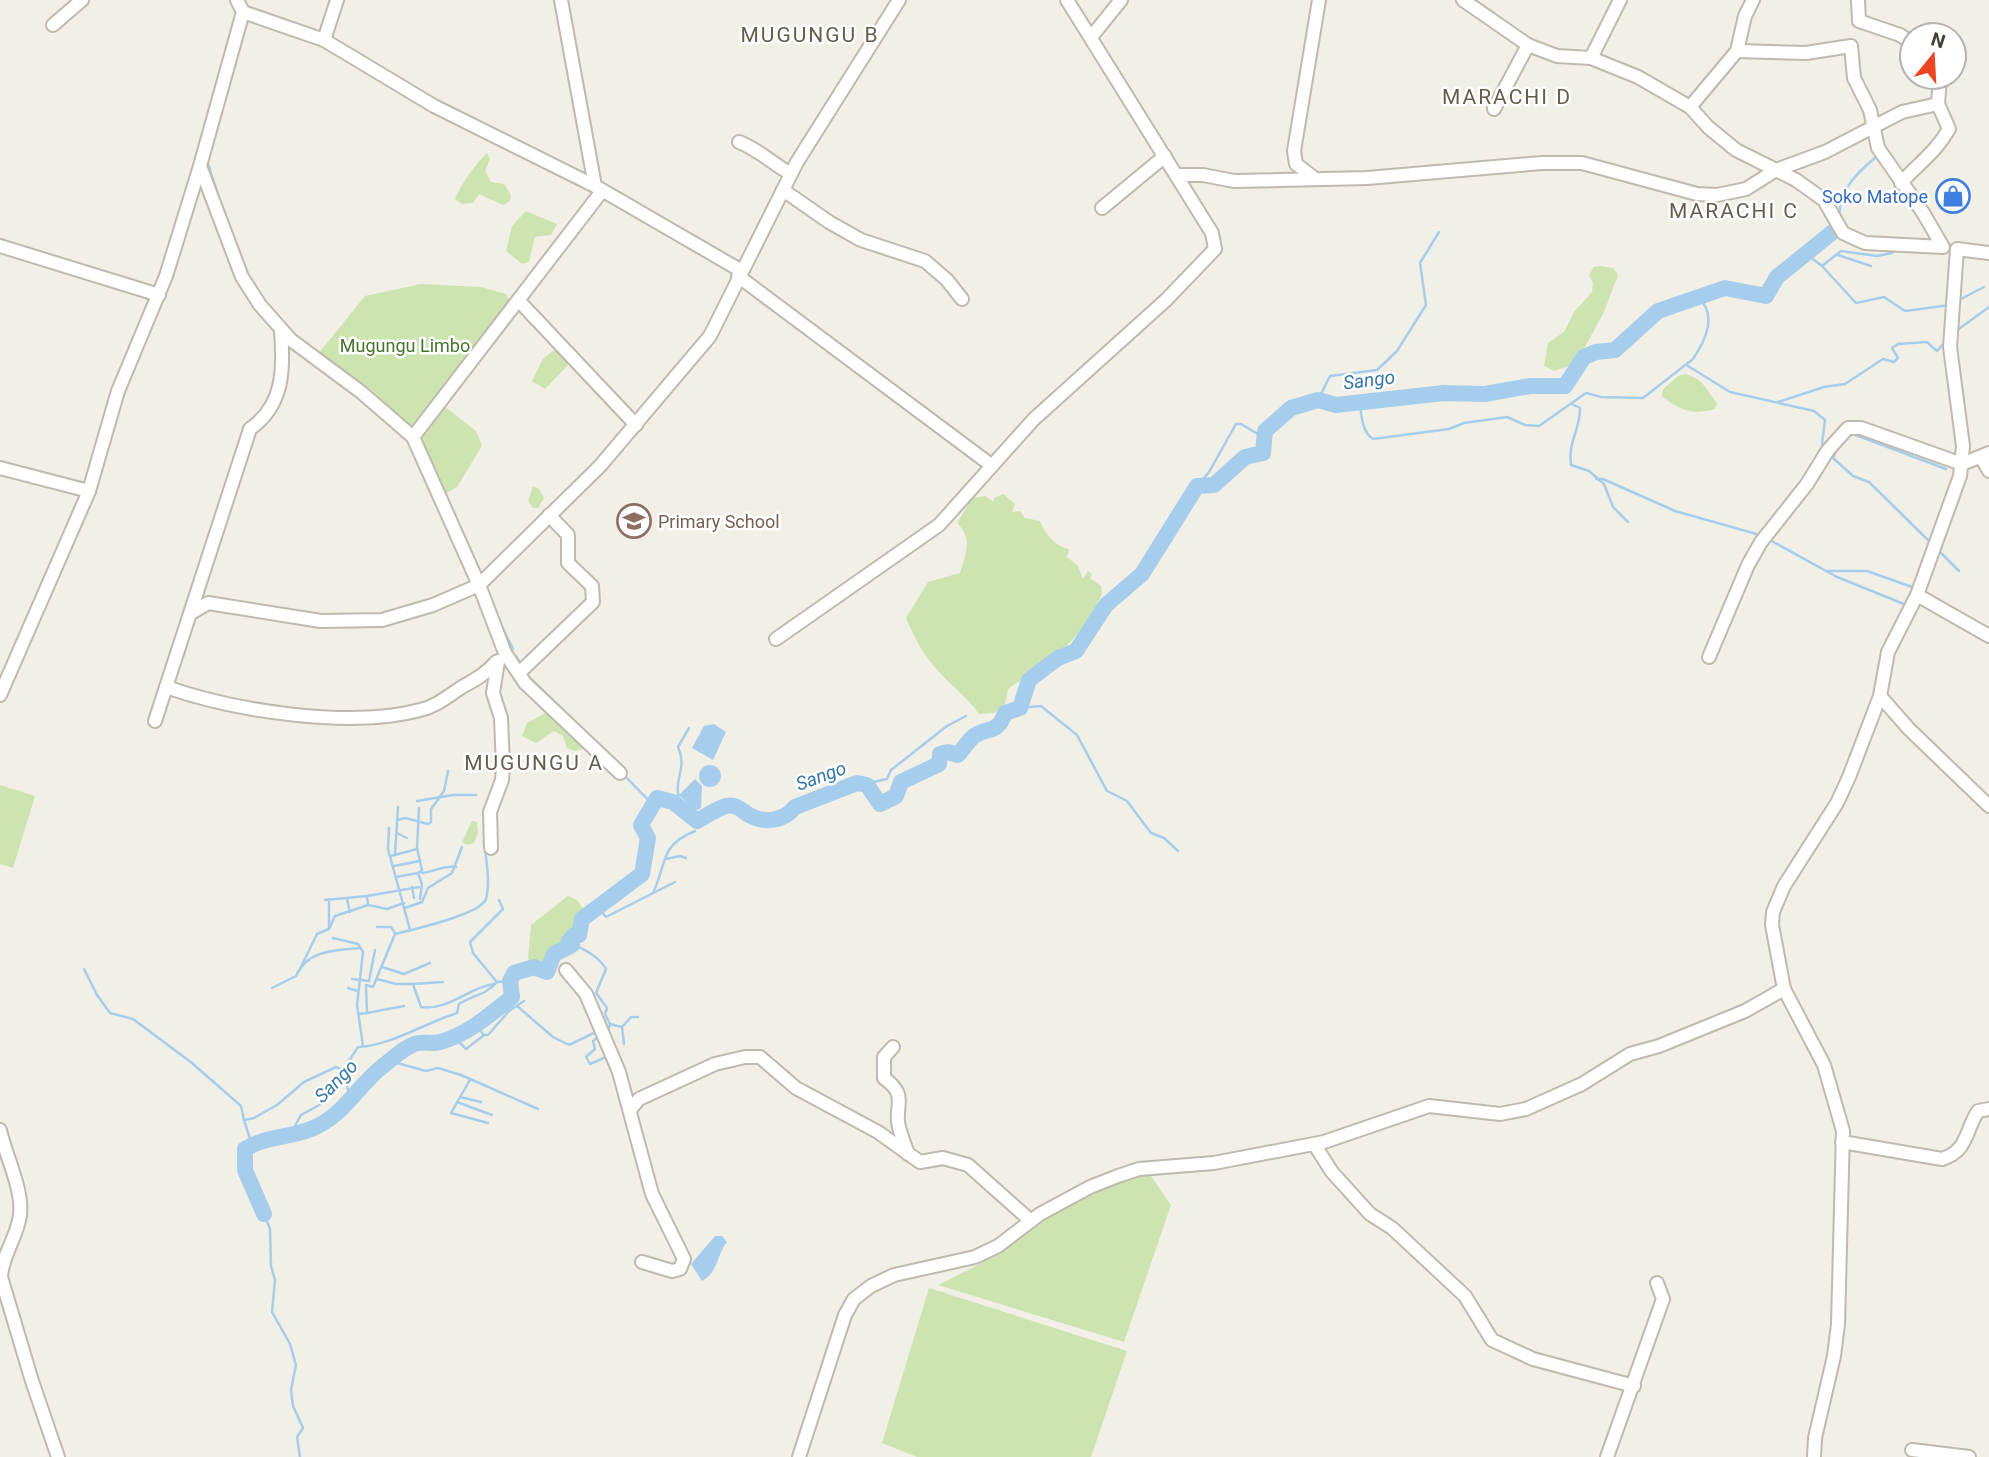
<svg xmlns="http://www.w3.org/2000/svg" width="1989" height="1457" font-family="Roboto,sans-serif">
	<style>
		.green { fill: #cde4b1 }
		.water { fill: #a6ceec }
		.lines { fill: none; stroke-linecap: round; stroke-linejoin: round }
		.stream { stroke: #a6ceec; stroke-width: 2.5 }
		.river { stroke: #a6ceec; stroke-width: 16 }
		.minor-casing { stroke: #c0b9ad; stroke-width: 16 }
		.minor { stroke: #fff; stroke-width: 12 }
		.labels { text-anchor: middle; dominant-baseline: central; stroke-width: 5; stroke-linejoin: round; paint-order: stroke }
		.shop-label { font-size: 18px; fill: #366cbe; stroke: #fff; text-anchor: end }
		.park-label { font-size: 18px; fill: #46732d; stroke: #fff }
		.education-label { font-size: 18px; fill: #785e54; stroke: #fff; text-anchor: start }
		.water-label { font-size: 19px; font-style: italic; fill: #3677aa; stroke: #fff }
		.quarter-label { font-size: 21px; letter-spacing: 2px; fill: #675d4e; stroke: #fff }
	</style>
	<rect width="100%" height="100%" fill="#f2efe6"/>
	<!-- green -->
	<g class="green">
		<path d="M487,153L490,159L485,171L491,182L504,184L511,195L510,201L503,205L479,194L473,203L462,204L455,199C463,181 473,167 487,153Z"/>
		<path d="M526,211L557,224L551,235L535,237L529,262L522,264L506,251L512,226Z"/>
		<path d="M1600,266L1613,268L1618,275L1604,312L1579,358L1572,365L1554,371L1544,366L1548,343L1564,332L1574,312L1592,292L1593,283L1589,275L1594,267Z"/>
		<path d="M421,284L481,287L506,294L510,301L414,429L409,428L372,390L319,353L365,296Z"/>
		<path d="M558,347L571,362L545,389L532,381L543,359Z"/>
		<path d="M1686,374C1704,380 1706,389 1717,403L1715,409C1692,415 1681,411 1662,396L1663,389L1678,376Z"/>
		<path d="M444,406L476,431L482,446L457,487L443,495L420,439V434Z"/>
		<path d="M533,486L539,489L544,498L538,508H533L528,501Z"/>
		<path d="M1003,494L1015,504L1012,512L1020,511L1025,518L1040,521C1044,533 1056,547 1069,549L1067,557L1078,566L1083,579L1088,571L1092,574L1090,578L1101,586L1102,594L1097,604L1103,606L1061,652L1008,689L1005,705L994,713L979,714C968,698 954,688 941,674C925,658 915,639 906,618L928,582L960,573C966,554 973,538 957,523L972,498L985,496L994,502V498Z"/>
		<path d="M545,713L549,715L551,713L585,742L583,749L575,751L567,748L563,736L554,731L536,743L522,736L527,723Z"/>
		<path d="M0,785L35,796L13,868L0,864Z"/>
		<path d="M472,821L477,822L478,833L474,843L467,845L462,842Z"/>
		<path d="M568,896L577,900L584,910L576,929L541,965L528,959L531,925Z"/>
		<path d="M1146,1169L1171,1205L1124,1342L938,1285L994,1257L1057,1212Z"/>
		<path d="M929,1288L1127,1351L1091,1457H917L882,1443Z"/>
	</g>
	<!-- water -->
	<g class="water">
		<path d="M714,724L726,732L713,760L692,748L704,726Z"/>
		<circle cx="710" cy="776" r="11"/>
		<path d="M695,779L702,786L701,808L695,811L679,795Z"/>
		<path d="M715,1236H722L727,1242C716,1256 719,1271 702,1281L691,1264Z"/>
	</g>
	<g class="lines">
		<!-- stream -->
		<g class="stream">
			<path d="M208,164L220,201"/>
			<path d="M1839,215C1841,187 1857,173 1877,156"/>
			<path d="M1805,253L1822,266L1841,251L1877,256L1892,253"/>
			<path d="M1838,255L1871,266"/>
			<path d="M1822,266L1856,303L1884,297L1905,311L1950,305"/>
			<path d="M1959,300L1984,287"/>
			<path d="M1956,331L1989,307"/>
			<path d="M1688,366L1730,392L1814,411L1825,420L1822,444"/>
			<path d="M349,375L389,409"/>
			<path d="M1318,400L1330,376L1377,370L1397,351L1426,305L1420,263L1439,232"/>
			<path d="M1360,402C1361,415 1362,432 1373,439L1449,429L1464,423L1507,417L1525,425L1539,426L1586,393L1601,397L1643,398L1693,359C1705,341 1717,317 1700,299"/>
			<path d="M1778,402L1824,387L1845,384L1883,359L1894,362L1898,358L1892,348L1898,344L1927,342L1937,351L1945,342"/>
			<path d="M1572,404L1580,408C1580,432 1568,439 1571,465L1589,471L1604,484L1613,507L1628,522"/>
			<path d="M1853,434L1946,469"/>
			<path d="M1838,447L1833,458L1853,476L1869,482L1932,544"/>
			<path d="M1596,479H1603L1675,511L1760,535"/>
			<path d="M1197,486L1209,472L1236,424H1241L1263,437"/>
			<path d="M1768,539L1837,577L1904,604"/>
			<path d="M1939,551L1959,571"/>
			<path d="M1827,571H1867L1912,587"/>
			<path d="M501,625L513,649"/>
			<path d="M516,656L521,666"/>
			<path d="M531,679L566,713"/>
			<path d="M1020,708L1041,706L1077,735L1107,791L1127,801L1151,833L1164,838L1178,851"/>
			<path d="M623,774L653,805"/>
			<path d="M864,784L887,779L891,770L947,726L966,716"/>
			<path d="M417,801L453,795H476"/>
			<path d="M686,812C666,782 690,773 678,747L689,728"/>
			<path d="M398,820L405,818L428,824L431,822V809L444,791L448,771"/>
			<path d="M389,828L388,849L410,930"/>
			<path d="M397,833L407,838"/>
			<path d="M395,854L398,807"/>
			<path d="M391,856L417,849"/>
			<path d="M666,859L680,856L686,858"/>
			<path d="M394,866L420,861"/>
			<path d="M418,873L422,870L417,848L419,808"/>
			<path d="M422,873C434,872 443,865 456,867"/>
			<path d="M396,877L418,873L422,884L420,899"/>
			<path d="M412,887L414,898"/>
			<path d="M653,893C668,861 659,846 695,831"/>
			<path d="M367,896L419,887"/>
			<path d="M329,899V928"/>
			<path d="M347,899L350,912"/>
			<path d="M325,900L367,896L368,905"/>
			<path d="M597,907L606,917L675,882"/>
			<path d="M405,908L422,902L428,888L452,873L462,847"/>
			<path d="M377,927H391L395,933"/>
			<path d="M333,938L358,944L363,952L357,1005L363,1046"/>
			<path d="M572,945C584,948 600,958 606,969L596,993L607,1008L605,1014L610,1024L608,1031"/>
			<path d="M382,967L404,974L430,963"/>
			<path d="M84,969L97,995L110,1013L133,1019L192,1063L241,1106L244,1120"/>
			<path d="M299,971L317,934L329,929L335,916L368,905L387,909L404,903"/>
			<path d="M352,979L369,981L375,950"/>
			<path d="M377,979L396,984H413L421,1007C449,1011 469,987 494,984"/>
			<path d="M496,981L473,953L470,942L503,909L499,900"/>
			<path d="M413,984L443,982"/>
			<path d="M272,988L296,976C307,950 336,950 360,948"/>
			<path d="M348,988L358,991"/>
			<path d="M517,1006L553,1037L569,1045L596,1032"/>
			<path d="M367,1013L404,1006"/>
			<path d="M359,1014L367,1013L366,985L373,987L395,934C412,930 481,914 486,899C490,884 487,864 485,850"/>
			<path d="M475,1024L484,1035H488L509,1011L524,1001"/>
			<path d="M610,1024L622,1027"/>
			<path d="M453,1036L466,1049L484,1035"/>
			<path d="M598,1037L593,1041L595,1049L586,1057L590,1064L606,1057"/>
			<path d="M624,1044L622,1027L631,1017H638"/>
			<path d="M390,1061L426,1071L438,1068L461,1075L538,1109"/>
			<path d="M470,1080L451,1113L488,1123"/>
			<path d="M460,1097L481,1102"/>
			<path d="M351,1102L343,1070L358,1047C390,1046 425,1023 457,1013L459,1004C473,995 486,995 497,982L510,981"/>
			<path d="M457,1102L492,1115"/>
			<path d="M291,1133L301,1115L321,1104L344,1079"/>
			<path d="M252,1145L244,1120L254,1118L277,1105L304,1082L336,1067L343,1070"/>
			<path d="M264,1214L270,1229L271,1266L275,1280L272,1312L290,1344L296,1365L291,1390L293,1406L303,1428L297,1437L300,1457"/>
		</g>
		<!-- river -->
		<path class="river" d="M264,1214L245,1170V1149C266,1136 289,1138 311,1129C344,1116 357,1086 383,1066C392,1059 407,1045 418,1043C425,1042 433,1044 440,1042C467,1035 491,1014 512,997L510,981L514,973L534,967L547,972L554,954L572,945L569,941L574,935H579L582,919L642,874L648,838L641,825L657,798L673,802L697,821C707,816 724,803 734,806C739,807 744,812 749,815C765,824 784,821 795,807L857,783L867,785L880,804L896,796L901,782L939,764L940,754L948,752L958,755C963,749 968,741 974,736C989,726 997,735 1005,713L1020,708L1029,680L1058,658L1076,651L1106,605L1142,574L1197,486L1214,485L1245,457L1263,453L1265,431L1291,408L1318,400L1336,405L1444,393L1485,394L1530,386H1565L1584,357L1596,352L1615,350L1658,311L1725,288L1766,296L1777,277L1834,231"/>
		<!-- minor casing -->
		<g class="minor-casing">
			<g id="minor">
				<path d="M561,0L595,186"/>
				<path d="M1463,0L1528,45L1557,56L1591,58L1638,77L1690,107L1708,127L1736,150L1796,180L1824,200L1843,233L1865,243L1943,247L1922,211L1878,148L1870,110L1854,78L1851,46L1806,53L1737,51"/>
				<path d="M1858,0L1859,21L1900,35L1912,43"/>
				<path d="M243,12L324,40L434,106L595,186L740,270"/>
				<path d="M53,25L82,0"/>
				<path d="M1092,36L1121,0"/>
				<path d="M324,40L337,0"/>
				<path d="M1591,58L1620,0"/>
				<path d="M1690,107L1737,51L1745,16L1753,0"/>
				<path d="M1494,109L1528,45"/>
				<path d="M739,142C758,149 773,164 791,174"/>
				<path d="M200,166L242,277L260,305L291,340L361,392L413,437"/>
				<path d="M1176,175H1203L1234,181L1367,178L1542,163H1582L1697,194L1717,195L1746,189L1776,170L1825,152L1902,112L1938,104"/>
				<path d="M1313,177L1296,164L1294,151L1319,0"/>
				<path d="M1901,183C1920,162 1935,153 1949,129L1938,104L1940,77"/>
				<path d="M783,190L829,222L861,240L925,261L947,280L962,299"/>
				<path d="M602,191L413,437L479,585L505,653L525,683L620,773"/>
				<path d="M1102,208L1165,156"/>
				<path d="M0,246L159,295"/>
				<path d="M738,276L991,465"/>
				<path d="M519,301L636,425"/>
				<path d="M1981,457L1989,471"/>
				<path d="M0,468L89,491"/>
				<path d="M1917,595L1989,636"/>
				<path d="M191,613L208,603L321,621L382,620L433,605L479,585L600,466L710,336L797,162L899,0"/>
				<path d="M776,639L939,525L1034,419L1166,300L1215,249L1212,233L1067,0"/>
				<path d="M1709,657L1748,565L1761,542L1807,484L1828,450L1848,428H1861L1962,464L1989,453"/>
				<path d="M519,673L593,602L592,586L568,563V535L549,515"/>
				<path d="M166,687C235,711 350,729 420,710C437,706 448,696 462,687C475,680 487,673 496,662"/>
				<path d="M0,695L89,491L118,391L166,276L200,166L243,12L237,0"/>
				<path d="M1880,696L1909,729L1989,806"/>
				<path d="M155,721L250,429C284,405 284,369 281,331"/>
				<path d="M491,848L490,812L502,780L503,767L501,718L493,693L498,661"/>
				<path d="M566,970L586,994L619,1072L652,1194L684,1259L680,1269L672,1271L642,1262"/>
				<path d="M893,1047L884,1057V1078C907,1095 896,1103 898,1122C899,1131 905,1145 908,1154"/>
				<path d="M630,1110L639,1099L715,1064L745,1057H760L796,1088L878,1132L920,1162L943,1158L968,1165L1031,1221"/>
				<path d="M0,1130C6,1157 23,1189 20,1215C17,1238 2,1255 1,1277L32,1381L58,1457"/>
				<path d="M1842,1142L1942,1159C1968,1151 1965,1131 1978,1111L1989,1109"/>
				<path d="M1316,1147L1332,1172L1370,1214L1392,1228L1465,1296L1492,1340L1533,1359L1634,1386"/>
				<path d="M1912,1450L1969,1457"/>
				<path d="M799,1457L845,1315L854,1299L871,1286L894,1275L975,1257L998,1246L1040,1214L1090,1187L1118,1176L1139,1169L1214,1163L1324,1142L1429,1106L1500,1114L1526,1109L1582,1084L1630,1054L1659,1046L1745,1011L1784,989"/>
				<path d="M1607,1457L1663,1299L1657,1283"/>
				<path d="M1814,1457L1815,1438L1834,1356L1838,1324L1843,1131L1824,1065L1784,989L1772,925L1773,912L1784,886L1837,803L1849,777L1880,696L1888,652L1917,595L1960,476L1963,446L1950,347L1957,249L1989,253"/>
			</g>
		</g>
		<!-- minor -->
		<use href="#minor" class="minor"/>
	</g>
	<!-- icons -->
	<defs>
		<g id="shop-ring" transform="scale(1.75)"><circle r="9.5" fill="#fff" stroke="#3f7fe0" stroke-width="1.5"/><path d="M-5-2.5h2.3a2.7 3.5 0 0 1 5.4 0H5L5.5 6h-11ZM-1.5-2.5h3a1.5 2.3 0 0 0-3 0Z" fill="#3f7fe0"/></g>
		<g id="school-ring" transform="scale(1.75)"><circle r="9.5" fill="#fff" stroke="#8d6e63" stroke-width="1.5"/><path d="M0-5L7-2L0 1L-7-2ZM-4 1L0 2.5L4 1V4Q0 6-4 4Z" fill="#8d6e63"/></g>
	</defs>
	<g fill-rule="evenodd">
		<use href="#shop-ring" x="1953" y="196"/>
		<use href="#school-ring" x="634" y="521"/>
	</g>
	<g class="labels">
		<!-- shop labels -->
		<g class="shop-label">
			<text x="1928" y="196">Soko Matope</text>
		</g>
		<!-- park labels -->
		<g class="park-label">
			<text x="405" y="345">Mugungu Limbo</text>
		</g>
		<!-- education labels -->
		<g class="education-label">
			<text x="658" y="521">Primary School</text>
		</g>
		<!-- water labels -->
		<g class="water-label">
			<text transform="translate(1369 380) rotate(-7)">Sango</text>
			<text transform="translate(821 776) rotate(-20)">Sango</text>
			<text transform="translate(336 1081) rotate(-45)">Sango</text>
		</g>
		<!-- quarter labels -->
		<g class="quarter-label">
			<text x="810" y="35">MUGUNGU B</text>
			<text x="1507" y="97">MARACHI D</text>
			<text x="1734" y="211">MARACHI C</text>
			<text x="534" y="763">MUGUNGU A</text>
		</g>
	</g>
	<!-- north arrow -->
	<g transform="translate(1933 56) rotate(18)"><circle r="33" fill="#ffffff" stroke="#b5b2af" stroke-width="2"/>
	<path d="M0-5L12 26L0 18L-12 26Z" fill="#ed4423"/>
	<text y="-10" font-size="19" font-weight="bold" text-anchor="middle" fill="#453f36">N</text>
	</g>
</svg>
